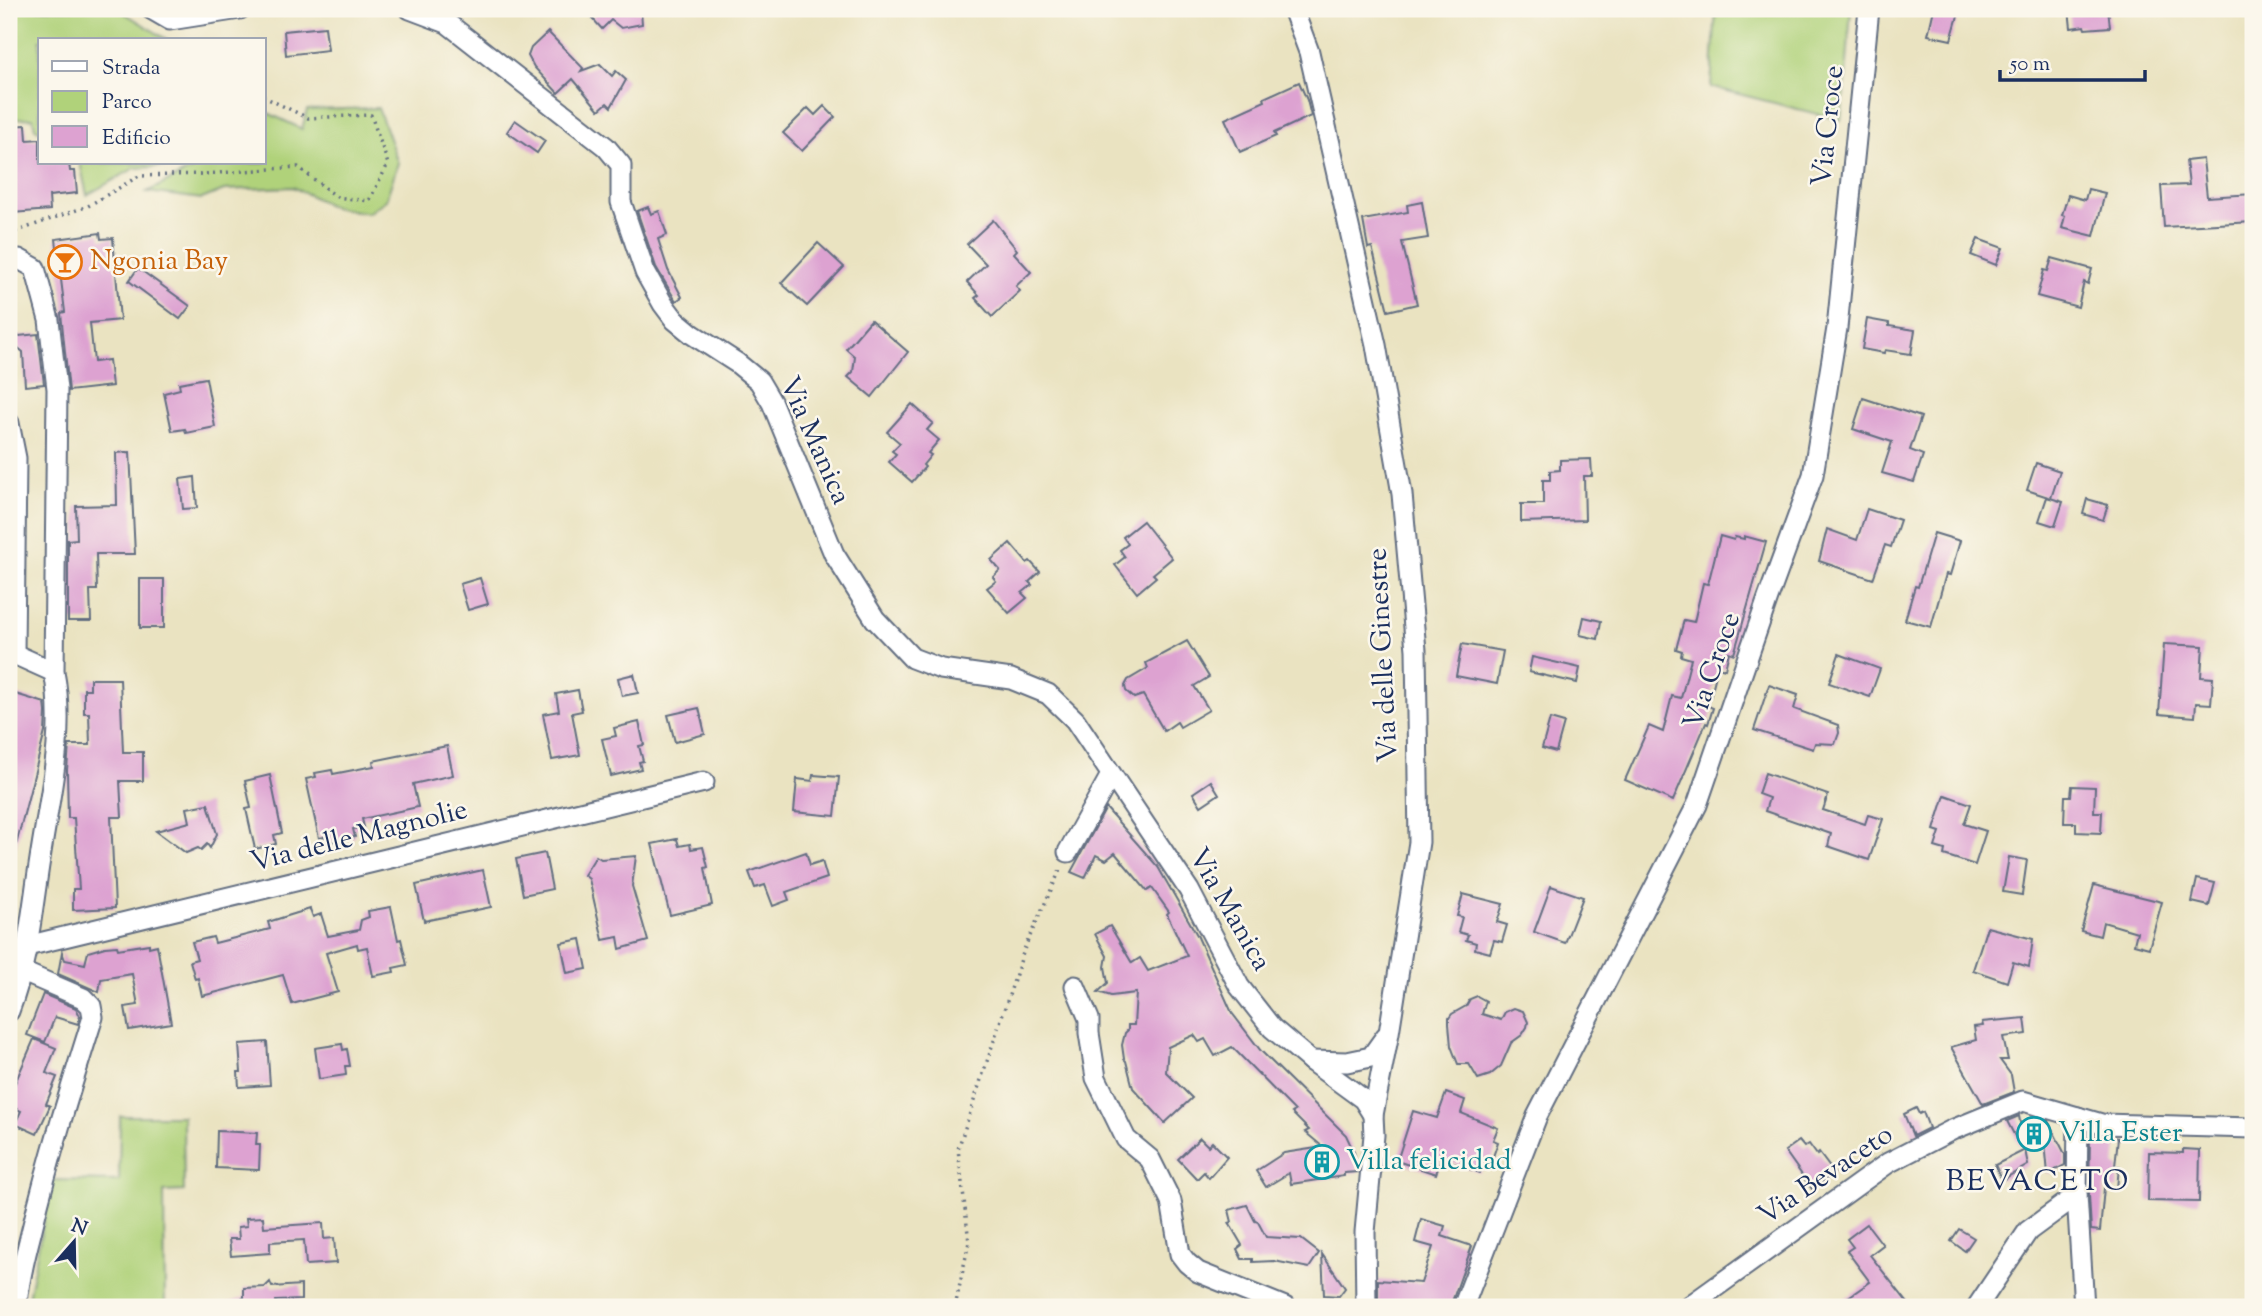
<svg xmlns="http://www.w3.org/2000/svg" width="2262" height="1316" font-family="'Sorts Mill Goudy',serif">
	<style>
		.green { fill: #b0d27a; stroke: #66806c; stroke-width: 2 }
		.building { fill: #dda2d1 }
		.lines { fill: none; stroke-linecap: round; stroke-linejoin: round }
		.minor-casing { stroke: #636e81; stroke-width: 23 }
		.path { stroke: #636e81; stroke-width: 3.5; stroke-dasharray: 2 5; stroke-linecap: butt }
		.minor { stroke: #fff; stroke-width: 19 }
		.labels { text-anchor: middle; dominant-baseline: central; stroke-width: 5; stroke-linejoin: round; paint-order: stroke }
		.street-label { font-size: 28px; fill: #1b2f5e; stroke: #fbf7ec }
		.food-label { font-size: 28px; fill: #c56008; stroke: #fbf7ec; text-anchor: start }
		.culture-label { font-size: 28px; fill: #0d838f; stroke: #fbf7ec; text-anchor: start }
		.neighbourhood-label { font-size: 30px; letter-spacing: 2px; fill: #1b2f5e; stroke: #fbf7ec }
	</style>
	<rect width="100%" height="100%" fill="#fbf7ec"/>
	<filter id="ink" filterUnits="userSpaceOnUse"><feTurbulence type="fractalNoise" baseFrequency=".0143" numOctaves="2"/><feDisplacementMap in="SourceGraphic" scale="14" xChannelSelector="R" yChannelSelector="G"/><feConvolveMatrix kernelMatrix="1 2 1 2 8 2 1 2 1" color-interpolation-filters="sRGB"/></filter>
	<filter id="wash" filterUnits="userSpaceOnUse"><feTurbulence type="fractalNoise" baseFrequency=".00686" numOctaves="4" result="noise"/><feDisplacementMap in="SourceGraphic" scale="28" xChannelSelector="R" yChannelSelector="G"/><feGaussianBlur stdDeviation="1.57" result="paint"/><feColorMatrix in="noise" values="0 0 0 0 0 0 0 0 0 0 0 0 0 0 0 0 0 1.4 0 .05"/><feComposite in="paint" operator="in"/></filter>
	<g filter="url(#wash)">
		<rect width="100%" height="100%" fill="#eae3c1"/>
		<!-- green -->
		<g class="green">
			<path d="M9,9H118L168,40H40V130L35,129L33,118L9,119Z"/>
			<path d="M1716,9H1851L1846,76L1841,120L1711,87Z"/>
			<path d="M378,108L398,163L386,200L368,213L333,207L293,187L224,190L202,199L147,192L201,165L135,168L87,195L80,163H264V111L302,129L307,110Z"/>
			<path d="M120,1116H183L184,1191L164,1192L165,1307H28L29,1293L52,1180L119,1181Z"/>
		</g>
		<g id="blocks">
			<!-- building -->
			<g class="building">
				<path d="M599,9H634V11H641L642,24L621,28L611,20L602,29L592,18Z"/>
				<path d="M1934,9H1960L1951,40L1928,35Z"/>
				<path d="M2069,9H2108L2110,27L2085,29L2084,26L2071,28Z"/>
				<path d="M325,27L328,50L286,55L284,31Z"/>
				<path d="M548,32L583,68L581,71L600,64L612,76L616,71L626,80L611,107L607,103L599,110L573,79L558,93L534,67L528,56L531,48Z"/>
				<path d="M1299,82L1307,100L1311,116L1274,133L1276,136L1240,152L1225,119L1265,101L1264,98Z"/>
				<path d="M824,106L835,117L802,151L783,133L808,108L815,115Z"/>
				<path d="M515,120L545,141L537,153L507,132Z"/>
				<path d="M26,125L27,140L40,139V163H69L70,171H75L77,193L49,196L50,210L12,213L9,179V126Z"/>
				<path d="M2203,159L2207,197L2253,194V222L2164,227L2161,186L2189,185L2186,161Z"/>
				<path d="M2088,189L2105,193L2094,236L2062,228L2065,216L2062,215L2068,195L2085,200Z"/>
				<path d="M1422,202L1428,238L1402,242L1417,304L1388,311L1372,247L1368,248L1363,220L1408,212L1407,205Z"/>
				<path d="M648,207L651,214L659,211L667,235L658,239L668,270L682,297L676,301L656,267L637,211Z"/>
				<path d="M993,220L1017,250L1014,253L1031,272L1016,286L1020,291L992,317L975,298L979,295L967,282L986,264L967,244Z"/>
				<path d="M100,233L101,239L113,238L120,320L90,323L94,362L109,360L112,386L69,391L61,313L65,312L56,239Z"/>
				<path d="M1978,239L2003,248L1996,265L1971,255Z"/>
				<path d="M818,243L844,267L807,306L781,283Z"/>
				<path d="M2052,258L2092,269L2088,284L2084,282L2078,307L2037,296L2044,270L2048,271Z"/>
				<path d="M138,268L190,306L180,319L129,281Z"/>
				<path d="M1867,319L1889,323V326L1915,330L1911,354L1885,350L1884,353L1862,349Z"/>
				<path d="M871,320L908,352L872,397L848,377L853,372L855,357L846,349Z"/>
				<path d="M38,334L44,384L25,386L23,352L9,340V337Z"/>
				<path d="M206,378L215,427L186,433L185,429L172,431L164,393L180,389L179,383Z"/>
				<path d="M1863,398L1921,417L1910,450L1923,455L1914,482L1882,473L1892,442L1853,429Z"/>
				<path d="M912,404L933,423L927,430L939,440L928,453L931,455L923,465L925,467L912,482L889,462L896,454L892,451L900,443L887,432Z"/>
				<path d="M130,452L135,554H96L97,590H90L91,621H68V540L77,539L76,506L117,505L116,453Z"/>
				<path d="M1591,459L1592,476H1584L1585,520L1521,522V504H1543V480H1550V471L1560,470V460Z"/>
				<path d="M2036,463L2060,471L2051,498L2027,490Z"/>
				<path d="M195,477L197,508L183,509L180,479Z"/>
				<path d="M2047,497L2063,502L2055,526L2039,521Z"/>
				<path d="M2087,499L2108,505L2103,520L2083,514Z"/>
				<path d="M1867,509L1900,520L1891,547L1885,545L1873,579L1819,561L1827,529L1857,540Z"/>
				<path d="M1143,521L1172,558L1153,574L1156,577L1137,593L1115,565L1125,557L1120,550L1128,544L1123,537Z"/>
				<path d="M1934,533L1960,541L1950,575L1946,574L1931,627L1905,620L1915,586L1918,587Z"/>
				<path d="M1720,536L1734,540L1735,537L1744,539V536L1766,542L1734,654L1729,652L1725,669L1718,667L1708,706L1713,708L1708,724L1706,723L1673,801L1625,780L1649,726L1663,732L1672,696L1681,698L1691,659L1681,656L1682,651L1676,649L1684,620L1694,622L1703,583L1708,584Z"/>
				<path d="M1010,543L1027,563L1030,561L1040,572L1029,582L1032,585L1022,593L1027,598L1009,613L987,588L996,581L993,577L1000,570L991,560Z"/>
				<path d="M480,578L488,604L468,610L460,584Z"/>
				<rect x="140" y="579" width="24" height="49"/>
				<path d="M1584,617L1601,621L1598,639L1580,635Z"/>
				<path d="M1187,641L1209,677L1194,686L1209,710L1180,727L1177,722L1164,731L1143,695L1134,698L1126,691L1125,686L1128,680L1148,668L1146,663Z"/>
				<path d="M1462,644L1503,651L1497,684L1456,676Z"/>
				<path d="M2164,644L2203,646L2201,677L2213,678L2211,704L2196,703L2195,717L2159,714Z"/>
				<path d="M1839,654L1880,669L1870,697L1829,683Z"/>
				<path d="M1532,657L1580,668L1577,683L1529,672Z"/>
				<path d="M634,674L638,693L622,696L618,678Z"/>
				<path d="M90,679H120L123,752H143V781H120L122,817H111L115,908L73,910V889H79L74,818H68L67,770L69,745H90L89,713H84V689H90Z"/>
				<path d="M1769,685L1798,695L1794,709L1838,725L1839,733L1835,744L1815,743L1813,749L1754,730Z"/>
				<path d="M578,690L582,711L572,713L580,755L552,760L543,714L559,711L556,694Z"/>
				<path d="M9,692L45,703L46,712L45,732L14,853H9Z"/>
				<path d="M699,708L705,734L675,742L668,715Z"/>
				<path d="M1550,719L1564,723L1556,752L1542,748Z"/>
				<path d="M639,722L644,745L639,746L643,761L639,762L641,769L611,776L602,739L616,736L614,728Z"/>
				<path d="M447,746L453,775L413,784L418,807L362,819L364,827L353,829L355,837L330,842L329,836L319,838L306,779L316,777L315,773L332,770L333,774L374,766L373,761Z"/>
				<path d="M1765,773L1828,795L1823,810L1865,824L1868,815L1883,819L1869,860L1828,846L1831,834L1765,811L1769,798L1758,794Z"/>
				<path d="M270,775L282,833L274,835L276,844L255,849L246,809L251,808L245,781Z"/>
				<path d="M813,775L839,777L835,816L794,812L797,779L812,781Z"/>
				<path d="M1211,781L1219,794L1201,806L1193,793Z"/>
				<path d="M2072,786L2095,787L2094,812H2102L2101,833L2076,832V823H2064L2065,796H2071Z"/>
				<path d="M1945,795L1971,804L1964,824L1986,831L1975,865L1944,855L1945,850L1935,847L1940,832L1934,830Z"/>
				<path d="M208,804L217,834L210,848L207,844L201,850L198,848L186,853L156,831L190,822L187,808Z"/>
				<path d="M1106,808L1158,867L1197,935L1232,1013L1261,1051L1346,1135L1354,1152L1358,1172L1344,1173V1176L1291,1184L1289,1173L1266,1187L1256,1171L1284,1153L1323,1147L1305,1132L1309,1130L1292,1113L1295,1111L1232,1047L1215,1056L1205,1039L1199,1042L1194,1035L1168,1047L1166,1072L1192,1098L1165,1123L1133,1088L1126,1061L1124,1059L1122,1045L1125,1033L1128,1030V1025H1134L1136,993L1111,996L1098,992L1108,983L1105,967L1107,956L1095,934L1110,926L1132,963L1140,958L1148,971L1187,956L1167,914L1169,912L1152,888L1147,891L1115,853L1106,860L1096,855L1085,878L1071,872Z"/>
				<path d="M677,839L679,846L690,844L691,849L703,847L708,867L705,868L712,905L670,915L652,844Z"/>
				<path d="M806,852L810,865L822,861L827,878L786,892L789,900L773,906L765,885L755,888L749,872Z"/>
				<path d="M545,853L552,889L523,895L516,859Z"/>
				<path d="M596,856L601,859L636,856L632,886L648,941L620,949L618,937L603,940L589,879L584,875Z"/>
				<path d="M2009,857L2027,860L2022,895L2003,892Z"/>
				<path d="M483,870L491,907L424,921L416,885Z"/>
				<path d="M2197,879L2215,883L2209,906L2192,902Z"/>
				<path d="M2094,885L2162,902L2149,948L2134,944L2137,932L2103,922L2100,936L2081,931Z"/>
				<path d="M1551,886L1583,897L1565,943L1534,932Z"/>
				<path d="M1463,894L1503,904L1497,922L1507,925L1502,942L1494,940L1490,953L1475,949L1476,943L1466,940L1468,935L1458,932L1462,917L1457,916Z"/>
				<path d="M391,907L398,940L401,939L407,965L393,968L394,972L373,976L367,947L358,949L357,944L326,953L338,992L292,1004L283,975L202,996L198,978L195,979L190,961L197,959L192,942L213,937L215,943L270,929L268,922L310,909L313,917L321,914L328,936L359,930L361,920L369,917L368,911Z"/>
				<path d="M1987,927L2033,939L2029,967L2013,962L2007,982L1973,970Z"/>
				<path d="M581,939L587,969L567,973L561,943Z"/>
				<path d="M149,944V947L157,945L171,1023L129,1030L125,1007L138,1005L132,974L101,979L99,992L58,974L62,952L65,960L85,964L88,952L105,947L117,946L118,949Z"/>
				<path d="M43,994L76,1008L80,1016L78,1024L55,1017L45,1042L27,1035Z"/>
				<path d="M1477,996L1486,1001L1482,1014L1501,1020L1505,1012L1514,1008L1523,1011L1528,1022L1527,1027L1522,1035L1511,1043L1501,1066L1490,1075L1478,1079L1469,1064H1458L1451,1046L1449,1024V1018L1452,1014L1466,1006L1470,999Z"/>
				<path d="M2025,1018L2027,1034L2003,1037L2008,1060H2000L2011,1075L2014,1092L1983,1104L1951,1047L1976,1040L1974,1027L1983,1026L1982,1022Z"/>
				<path d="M34,1039L56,1048L46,1073L57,1077L46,1104L50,1106L37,1134L15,1124L21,1111L9,1105V1097Z"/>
				<path d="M267,1042L270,1085L239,1087L238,1072H241L239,1044Z"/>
				<path d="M342,1044L343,1050L347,1049L350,1066H345L346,1075L319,1079L315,1048Z"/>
				<path d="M1446,1093L1465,1100L1461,1113L1498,1128L1493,1140L1498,1142L1489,1168L1482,1166L1480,1173L1441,1158L1436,1174L1397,1161L1413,1111L1437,1118Z"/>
				<path d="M1916,1108L1919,1114L1923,1112L1929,1128L1913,1136L1904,1114Z"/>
				<path d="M2019,1116L2024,1145L2020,1146L2007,1121Z"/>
				<path d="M2043,1120L2048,1121L2065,1154V1165L2048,1174Z"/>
				<path d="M217,1131L257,1133L256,1145H260L259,1170L216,1168Z"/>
				<path d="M2090,1135L2118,1138L2115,1166H2119L2117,1189L2104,1188L2100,1231L2091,1230L2089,1195Z"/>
				<path d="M1200,1138L1208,1146L1212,1142L1227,1157L1209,1178L1204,1172L1197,1179L1178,1159Z"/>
				<path d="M1799,1141L1804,1147L1809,1144L1817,1155L1819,1153L1834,1173L1812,1189L1785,1151Z"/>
				<path d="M2183,1149L2200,1150L2199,1202L2148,1201L2149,1152L2183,1153Z"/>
				<path d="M2025,1150L2028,1165L2002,1180L1995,1165Z"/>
				<path d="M1247,1205L1255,1221L1258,1222L1266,1237L1301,1239L1319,1253L1309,1268L1274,1261L1253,1262V1259H1242L1237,1249L1242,1245L1229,1223L1232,1222L1229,1210Z"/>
				<path d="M263,1217L264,1227L323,1223L324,1239L334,1238L336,1263L306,1265L304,1240L270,1242V1253L231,1256L229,1239H239L238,1227L247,1226L246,1218Z"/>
				<path d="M1421,1219L1445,1226L1442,1236L1472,1246L1450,1307H1378V1280L1421,1283L1433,1247L1415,1242Z"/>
				<path d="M1867,1224L1883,1245L1870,1255L1911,1307H1834L1870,1282L1847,1251L1853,1247L1847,1239Z"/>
				<path d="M1959,1229L1974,1238L1965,1251L1951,1241Z"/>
				<path d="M1322,1254L1345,1288L1339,1296L1324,1295Z"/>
				<path d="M270,1282L272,1287L301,1285V1300L276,1301V1305L261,1307H226L225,1304L244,1298V1288L265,1287Z"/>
			</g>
		</g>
	</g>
	<g filter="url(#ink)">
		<use href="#blocks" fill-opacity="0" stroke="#636e81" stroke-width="2"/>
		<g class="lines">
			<!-- minor casing -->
			<g class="minor-casing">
				<g id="minor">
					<path d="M151,9L170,20L240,9"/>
					<path d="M410,9L447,23L606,147L621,165V202L645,272L663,304L675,320L692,334L737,363L759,381L772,403L834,554L875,619L912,658L941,669L1011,679L1048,694L1075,720L1189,890L1239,986L1272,1028L1311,1061L1363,1099L1373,1115"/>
					<path d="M1293,9L1309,52L1376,345L1402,494L1416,650L1419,842L1389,1033L1373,1115L1374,1135L1365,1232L1366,1307"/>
					<path d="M9,259H19L35,268L49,320L57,389L54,672C66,733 49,798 40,859C32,910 28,962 9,1011"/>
					<path d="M9,423L16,458L14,654"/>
					<path d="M14,654L54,672"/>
					<path d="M1068,852L1111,775"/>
					<path d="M27,946L704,782"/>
					<path d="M1075,986L1089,1019V1033L1096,1078L1126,1139L1150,1159L1171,1201L1180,1254L1187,1263L1198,1272L1285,1307"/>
					<path d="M1311,1061L1347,1062L1371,1057L1386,1036"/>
					<path d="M2078,1117L2077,1195L2084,1307"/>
					<path d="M17,1307C18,1281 26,1254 32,1229C49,1157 71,1087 93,1017L91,1006L83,998L23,972"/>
					<path d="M1463,1307L1537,1116L1697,805L1768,598L1813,475L1837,328L1869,9"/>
					<path d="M1688,1307L1888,1163L1952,1130L2023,1101L2102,1124L2253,1128"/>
					<path d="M1977,1307L2028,1231L2077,1195"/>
				</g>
			</g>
			<!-- path -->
			<g class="path">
				<path d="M9,234L88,206L139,176L204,174L298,167L337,197L369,201L388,164L371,115L308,118L264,97"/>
				<path d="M955,1307L969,1242L958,1149L1025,947L1061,868"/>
			</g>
			<!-- minor -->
			<use href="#minor" class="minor"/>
		</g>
	</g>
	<!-- icons -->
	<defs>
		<g id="bar-ring" transform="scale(1.75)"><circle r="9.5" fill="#fbf7ec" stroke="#e8710a" stroke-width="1.5"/><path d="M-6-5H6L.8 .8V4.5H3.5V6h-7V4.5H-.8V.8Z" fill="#e8710a"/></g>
		<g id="building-ring" transform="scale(1.75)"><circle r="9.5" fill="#fbf7ec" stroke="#0f9aa8" stroke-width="1.5"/><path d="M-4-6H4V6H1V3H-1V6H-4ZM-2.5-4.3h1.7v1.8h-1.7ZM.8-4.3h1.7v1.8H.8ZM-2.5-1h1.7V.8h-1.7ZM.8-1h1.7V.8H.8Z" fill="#0f9aa8"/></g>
	</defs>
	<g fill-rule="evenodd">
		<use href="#bar-ring" x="65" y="262"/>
		<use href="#building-ring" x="2034" y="1134"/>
		<use href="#building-ring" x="1322" y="1162"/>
	</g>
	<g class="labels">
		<!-- street labels -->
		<g class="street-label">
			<text transform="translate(1829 126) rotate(-84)">Via Croce</text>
			<text transform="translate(814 441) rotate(66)">Via Manica</text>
			<text transform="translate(1384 655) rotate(-93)">Via delle Ginestre</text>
			<text transform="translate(1713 671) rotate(-71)">Via Croce</text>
			<text transform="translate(359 837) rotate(-14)">Via delle Magnolie</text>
			<text transform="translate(1229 910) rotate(60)">Via Manica</text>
			<text transform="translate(1826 1176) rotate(-34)">Via Bevaceto</text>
		</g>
		<!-- food labels -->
		<g class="food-label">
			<text x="90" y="262">Ngonia Bay</text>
		</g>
		<!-- culture labels -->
		<g class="culture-label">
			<text x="2058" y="1134">Villa Ester</text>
			<text x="1346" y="1162">Villa felicidad</text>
		</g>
		<!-- neighbourhood labels -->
		<g class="neighbourhood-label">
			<text x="2038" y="1182">BEVACETO</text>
		</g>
	</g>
	<!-- margin -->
	<rect width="2262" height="1316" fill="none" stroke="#fbf7ec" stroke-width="35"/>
	<!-- legend -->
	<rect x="38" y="38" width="228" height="126" fill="#fbf7ec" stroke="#a1a7b3" stroke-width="2"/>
	<rect x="52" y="61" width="35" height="10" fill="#ffffff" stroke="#a1a7b3" stroke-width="2"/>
	<text x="102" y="74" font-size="21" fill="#1b2f5e">Strada</text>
	<rect x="52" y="91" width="35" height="21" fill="#b0d27a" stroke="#a1a7b3" stroke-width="2"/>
	<text x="102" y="108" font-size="21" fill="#1b2f5e">Parco</text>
	<rect x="52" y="126" width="35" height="21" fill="#dda2d1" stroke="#a1a7b3" stroke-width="2"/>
	<text x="102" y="144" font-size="21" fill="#1b2f5e">Edificio</text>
	<!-- north arrow -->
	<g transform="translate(74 1242) rotate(20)" stroke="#fbf7ec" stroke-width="5" paint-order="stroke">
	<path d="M0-5L12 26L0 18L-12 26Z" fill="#1b2f5e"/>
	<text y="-10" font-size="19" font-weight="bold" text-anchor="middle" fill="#1b2f5e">N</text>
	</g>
	<!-- scale -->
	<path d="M2000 70v10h145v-10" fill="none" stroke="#1b2f5e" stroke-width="3.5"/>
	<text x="2010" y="70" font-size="21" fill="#1b2f5e" stroke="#fbf7ec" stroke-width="5" paint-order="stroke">50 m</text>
</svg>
